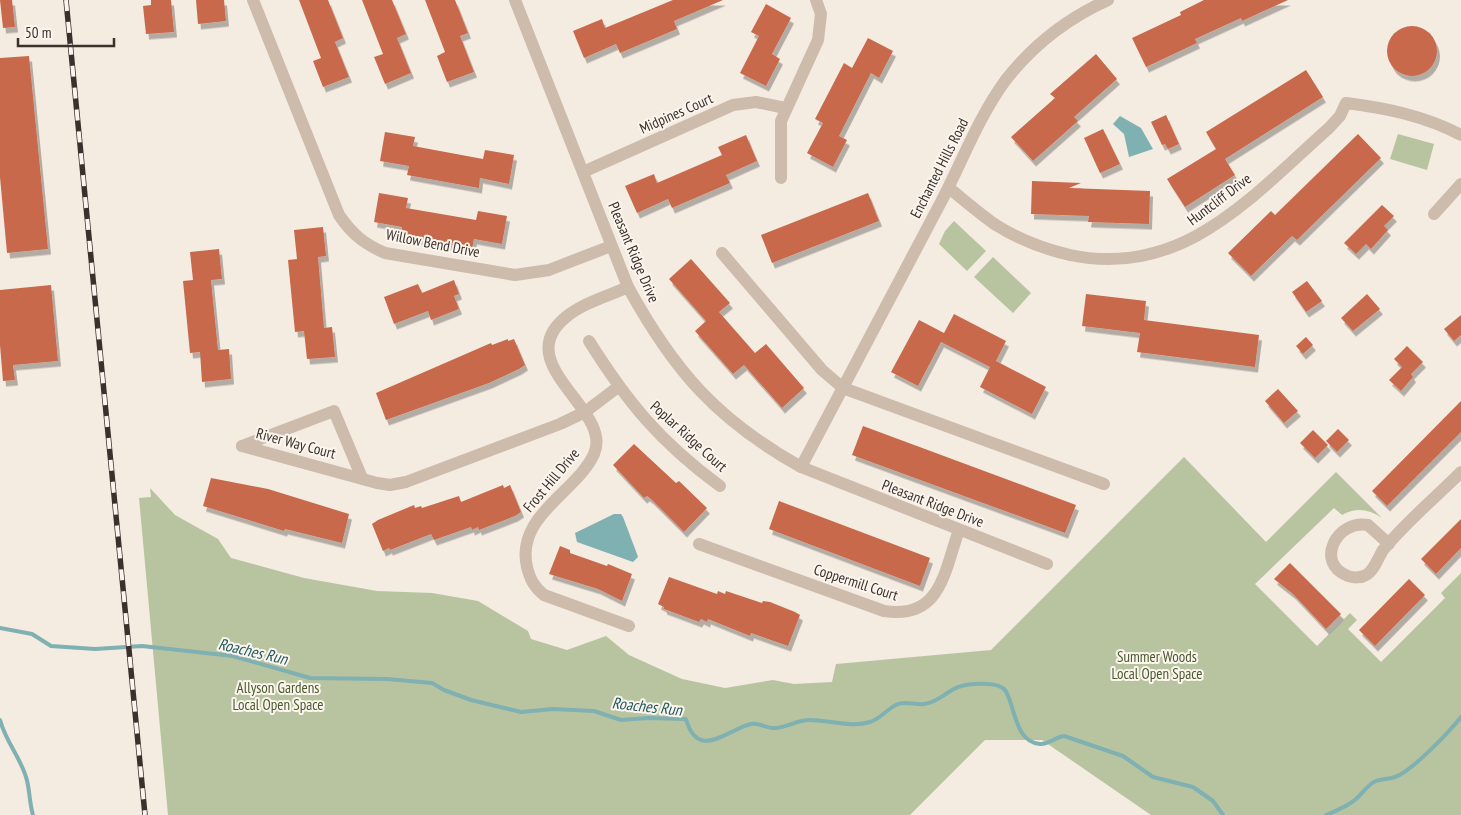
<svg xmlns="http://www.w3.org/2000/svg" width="1461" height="815" font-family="'PT Sans Narrow',sans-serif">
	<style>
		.green { fill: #b8c4a0 }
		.water { fill: #7fb0b2 }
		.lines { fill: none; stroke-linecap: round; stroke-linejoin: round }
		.stream { stroke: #7fb0b2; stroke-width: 4 }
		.building { fill: #c8694b; filter: url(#shadow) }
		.minor { stroke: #cdbbac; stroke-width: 12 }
		.rail-casing { stroke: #3b302b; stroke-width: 5.5 }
		.rail { stroke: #fbf5ee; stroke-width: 4; stroke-dasharray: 11; stroke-linecap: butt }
		.labels { text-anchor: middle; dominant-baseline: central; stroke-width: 4; stroke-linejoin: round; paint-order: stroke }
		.street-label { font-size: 15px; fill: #3b302b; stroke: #fbf5ee }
		.park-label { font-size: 15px; fill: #4a5a2e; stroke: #fbf5ee }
		.water-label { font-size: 16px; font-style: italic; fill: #1f5a5e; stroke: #fbf5ee }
	</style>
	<defs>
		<filter id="shadow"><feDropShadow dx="3" dy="5.5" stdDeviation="0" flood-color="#0004"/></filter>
	</defs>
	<rect width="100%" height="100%" fill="#f4ebe1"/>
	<!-- green -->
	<g class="green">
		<path d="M1398,134L1434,144L1427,170L1390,159Z"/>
		<path d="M954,221L986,251L967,271L939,244L945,231Z"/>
		<path d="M993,257L1031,293L1013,313L974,277Z"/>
		<path d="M1184,457L1266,542L1336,472L1382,518C1369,509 1356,507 1342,515L1334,508L1255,584L1317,646L1350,613L1357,620L1348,629L1381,662L1445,598L1441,593L1461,573V815H1151L1042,740H985L910,815H168L139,498L151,497L150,488L175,515L218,539L231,558L304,578L377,591L432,593L478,601L528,631L531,639L567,650L606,636L629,655L682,679L725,688L773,680L794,684L832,682L836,664L991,650Z"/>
	</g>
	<!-- water -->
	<g class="water">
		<path d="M1120,116L1141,128L1153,149L1129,157L1124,134L1113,124Z"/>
		<path d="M614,514H621L623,517L637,554L638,557L633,562L577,542L575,533Z"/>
	</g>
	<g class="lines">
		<!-- stream -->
		<g class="stream">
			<path d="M0,628L32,634L51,646L95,649L142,646L233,656L310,678L387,679L432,683L444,690L471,700L521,712L553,709L594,711L621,720L648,718L686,719C698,762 728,729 751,724C759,722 767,729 776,728C787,727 798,720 809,720C829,720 851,728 870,722C879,720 888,708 898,704C906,701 916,705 924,704C936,703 944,694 954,689C963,684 978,683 987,684C993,684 1001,686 1005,690C1015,704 1014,742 1040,744C1048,745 1055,737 1064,736L1123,756L1153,777L1193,787L1213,801L1223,815"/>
			<path d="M0,720C6,742 20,757 26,777C30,789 29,802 33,815"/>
			<path d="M1326,815C1336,811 1348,806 1356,799C1362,794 1368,784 1376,781C1381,779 1389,779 1395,777C1411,772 1450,731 1461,717"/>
		</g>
	</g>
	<!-- building -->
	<g class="building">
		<path d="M0,0H12L15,27L3,28Z"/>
		<path d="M151,0H171L174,32L146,34L143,6L151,5Z"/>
		<path d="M196,0H224L226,21L198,24Z"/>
		<path d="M299,0H328L343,38L335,42L349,77L323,87L313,61L321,58Z"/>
		<path d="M362,0H392L406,34L397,38L411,73L385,84L374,57L383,54Z"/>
		<path d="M425,0H455L468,33L460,36L474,72L447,82L437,56L445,52Z"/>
		<path d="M673,0H723L674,21L677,29L620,53L616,44L584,58L573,31L602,19L605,28Z"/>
		<path d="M1204,0H1288L1242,21L1241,18L1195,39L1197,43L1146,67L1132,38L1181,15L1180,12Z"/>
		<path d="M766,4L791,18L772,54L780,59L766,86L740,73L759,36L751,32Z"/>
		<circle cx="1412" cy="51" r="25"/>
		<path d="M868,38L893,51L879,78L871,73L839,136L847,140L833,167L807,153L823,123L815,119L844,63L852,68Z"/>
		<path d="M1096,54L1117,79L1074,117L1078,121L1033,161L1011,137L1055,98L1050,94Z"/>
		<path d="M29,56L48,249L7,253L0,177V58Z"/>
		<path d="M1306,70L1323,97L1225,159L1235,175L1185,207L1167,179L1216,149L1206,132Z"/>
		<path d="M1166,115L1179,144L1168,149L1165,144L1162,145L1151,122Z"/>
		<path d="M1103,129L1120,164L1100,173L1084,138Z"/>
		<path d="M385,132L415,137L413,146L483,159L485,150L514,155L509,184L480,178L479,188L407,175L409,166L380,161Z"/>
		<path d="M1358,134L1381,158L1297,240L1292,236L1251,276L1228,253L1271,211L1275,215Z"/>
		<path d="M746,135L757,161L726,175L730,183L672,208L668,199L637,213L625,186L654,174L657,183L722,155L718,147Z"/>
		<path d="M1032,181L1081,183L1069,188L1150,191L1149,224L1088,222L1089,216L1031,214Z"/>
		<path d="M379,193L408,198L406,208L476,220L478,211L507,216L502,244L474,239L472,249L401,236L402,227L374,222Z"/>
		<path d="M868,193L879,221L772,263L761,235Z"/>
		<path d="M1382,205L1394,216L1384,226L1388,230L1371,249L1366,244L1356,254L1344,243Z"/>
		<path d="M323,227L326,256L318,257L324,328L332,327L335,357L307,359L304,331L295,332L288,260L297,259L294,230Z"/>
		<path d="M219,249L222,279L211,280L218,350L229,349L231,379L202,382L200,352L190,353L183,281L193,280L190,252Z"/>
		<path d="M691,259L730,303L719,312L755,353L766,344L804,388L782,408L744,365L733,374L695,331L706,321L669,279Z"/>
		<path d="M454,280L459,294L454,296L459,309L431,320L428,311L394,324L384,297L418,284L422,293Z"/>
		<path d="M1307,281L1322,301L1306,312L1292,292Z"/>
		<path d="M51,285L58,361L13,365L15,380L3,381L0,345V290Z"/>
		<path d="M1086,294L1146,301L1144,320L1259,335L1255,367L1137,352L1140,333L1082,326Z"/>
		<path d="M1367,294L1380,309L1353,331L1341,318Z"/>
		<path d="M954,314L1006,341L996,361L1046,387L1032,414L980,387L990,367L941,342L918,386L891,372L919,320L944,333Z"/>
		<path d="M1461,315V335L1454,341L1444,329Z"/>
		<path d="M1306,337L1313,345L1303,354L1296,346Z"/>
		<path d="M508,339V341L514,339L525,365L519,369L489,383L386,420L376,393L491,343L492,345Z"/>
		<path d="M1407,346L1423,362L1411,374L1413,377L1401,391L1389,380L1402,367L1394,359Z"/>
		<path d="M1278,389L1298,411L1284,423L1265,401Z"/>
		<path d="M1461,401V432L1387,506L1372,491Z"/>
		<path d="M863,426L1076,505L1065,533L852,455Z"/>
		<path d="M1338,429L1349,440L1337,452L1326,441Z"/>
		<path d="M1313,430L1328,445L1315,458L1300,443Z"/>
		<path d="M634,444L676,483L679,481L707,508L684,532L651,499L647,496L644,498L613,465Z"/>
		<path d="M211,478L268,489L349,514L342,543L285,529L284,531L203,506Z"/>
		<path d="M503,485L504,488L510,485L521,512L515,516L479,530L478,527L472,530L471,527L434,540L431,534L390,550L389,548L383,551L372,524L378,520L414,505L415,508L421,506L422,508L459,496L461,502Z"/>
		<path d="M779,501L930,558L920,586L769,529Z"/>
		<path d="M1461,519V548L1436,574L1421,559Z"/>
		<path d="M560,546L570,550V553L607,566L608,564L632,574L622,601L598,589L549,574Z"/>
		<path d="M1290,563L1341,614L1326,629L1293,594L1274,579Z"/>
		<path d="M669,577L717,594L718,591L725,594L726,591L762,603L763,601L770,602L795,612L800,615L788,646L751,633L750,636L708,619L707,622L701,619L699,622L664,609V607L658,604Z"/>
		<path d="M1409,579L1425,595L1375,646L1359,630Z"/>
	</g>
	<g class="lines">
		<!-- minor -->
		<g class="minor">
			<path d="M253,0L339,215C352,234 364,244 385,253L515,275L549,270L611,246"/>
			<path d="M515,0L628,287C674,371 717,420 801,467L1047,564"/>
			<path d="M583,172L733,105L756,102L785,108"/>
			<path d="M781,178V121L818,40L821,14L816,0"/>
			<path d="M949,188C964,200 980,214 996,225C1018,239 1044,249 1070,255C1183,279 1252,196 1329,128L1340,116L1346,103C1386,108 1425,116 1461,135"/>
			<path d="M1434,214L1461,184"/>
			<path d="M722,253L822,370L843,388L1104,484"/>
			<path d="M628,287C608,296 583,303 566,317C508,364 614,410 594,454C577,492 515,516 527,567C530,579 534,587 544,595L629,626"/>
			<path d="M589,341C628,403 660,442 720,486"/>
			<path d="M242,446L377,483L390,485L406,482L560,424L585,412L618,387"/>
			<path d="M242,446L334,411L362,478"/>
			<path d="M801,467C848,379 894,290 941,202C962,162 978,118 1005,81C1032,46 1068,18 1108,0"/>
			<path d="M699,544L884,611C941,620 944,572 959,530"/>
			<path d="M1389,544L1368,525C1337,519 1314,563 1348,576C1353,578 1361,578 1366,575C1374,571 1378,558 1383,550C1406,522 1435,498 1461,472"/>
		</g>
		<!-- rail casing -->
		<g class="rail-casing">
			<path id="rail" d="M66,0L145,815"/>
		</g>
		<!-- rail -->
		<use href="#rail" class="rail"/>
	</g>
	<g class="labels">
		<!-- street labels -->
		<g class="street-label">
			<text transform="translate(676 113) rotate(-24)">Midpines Court</text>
			<text transform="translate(939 168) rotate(-63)">Enchanted Hills Road</text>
			<text transform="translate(1219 199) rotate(-37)">Huntcliff Drive</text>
			<text transform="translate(433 243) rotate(11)">Willow Bend Drive</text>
			<text transform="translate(634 252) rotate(67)">Pleasant Ridge Drive</text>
			<text transform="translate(689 436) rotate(42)">Poplar Ridge Court</text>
			<text transform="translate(296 443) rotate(15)">River Way Court</text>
			<text transform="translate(551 480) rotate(-50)">Frost Hill Drive</text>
			<text transform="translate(933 503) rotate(21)">Pleasant Ridge Drive</text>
			<text transform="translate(856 582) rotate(18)">Coppermill Court</text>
		</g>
		<!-- park labels -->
		<g class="park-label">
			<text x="1157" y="656">Summer Woods<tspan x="1157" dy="17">Local Open Space</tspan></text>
			<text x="278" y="687">Allyson Gardens<tspan x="278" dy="17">Local Open Space</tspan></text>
		</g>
		<!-- water labels -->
		<g class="water-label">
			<text transform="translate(253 651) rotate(13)">Roaches Run</text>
			<text transform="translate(647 706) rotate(6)">Roaches Run</text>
		</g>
	</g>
	<!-- scale -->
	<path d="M18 38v8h96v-8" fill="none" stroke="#3b302b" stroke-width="2.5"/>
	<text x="25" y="38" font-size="15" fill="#3b302b" stroke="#fbf5ee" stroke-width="4" paint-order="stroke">50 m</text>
</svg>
